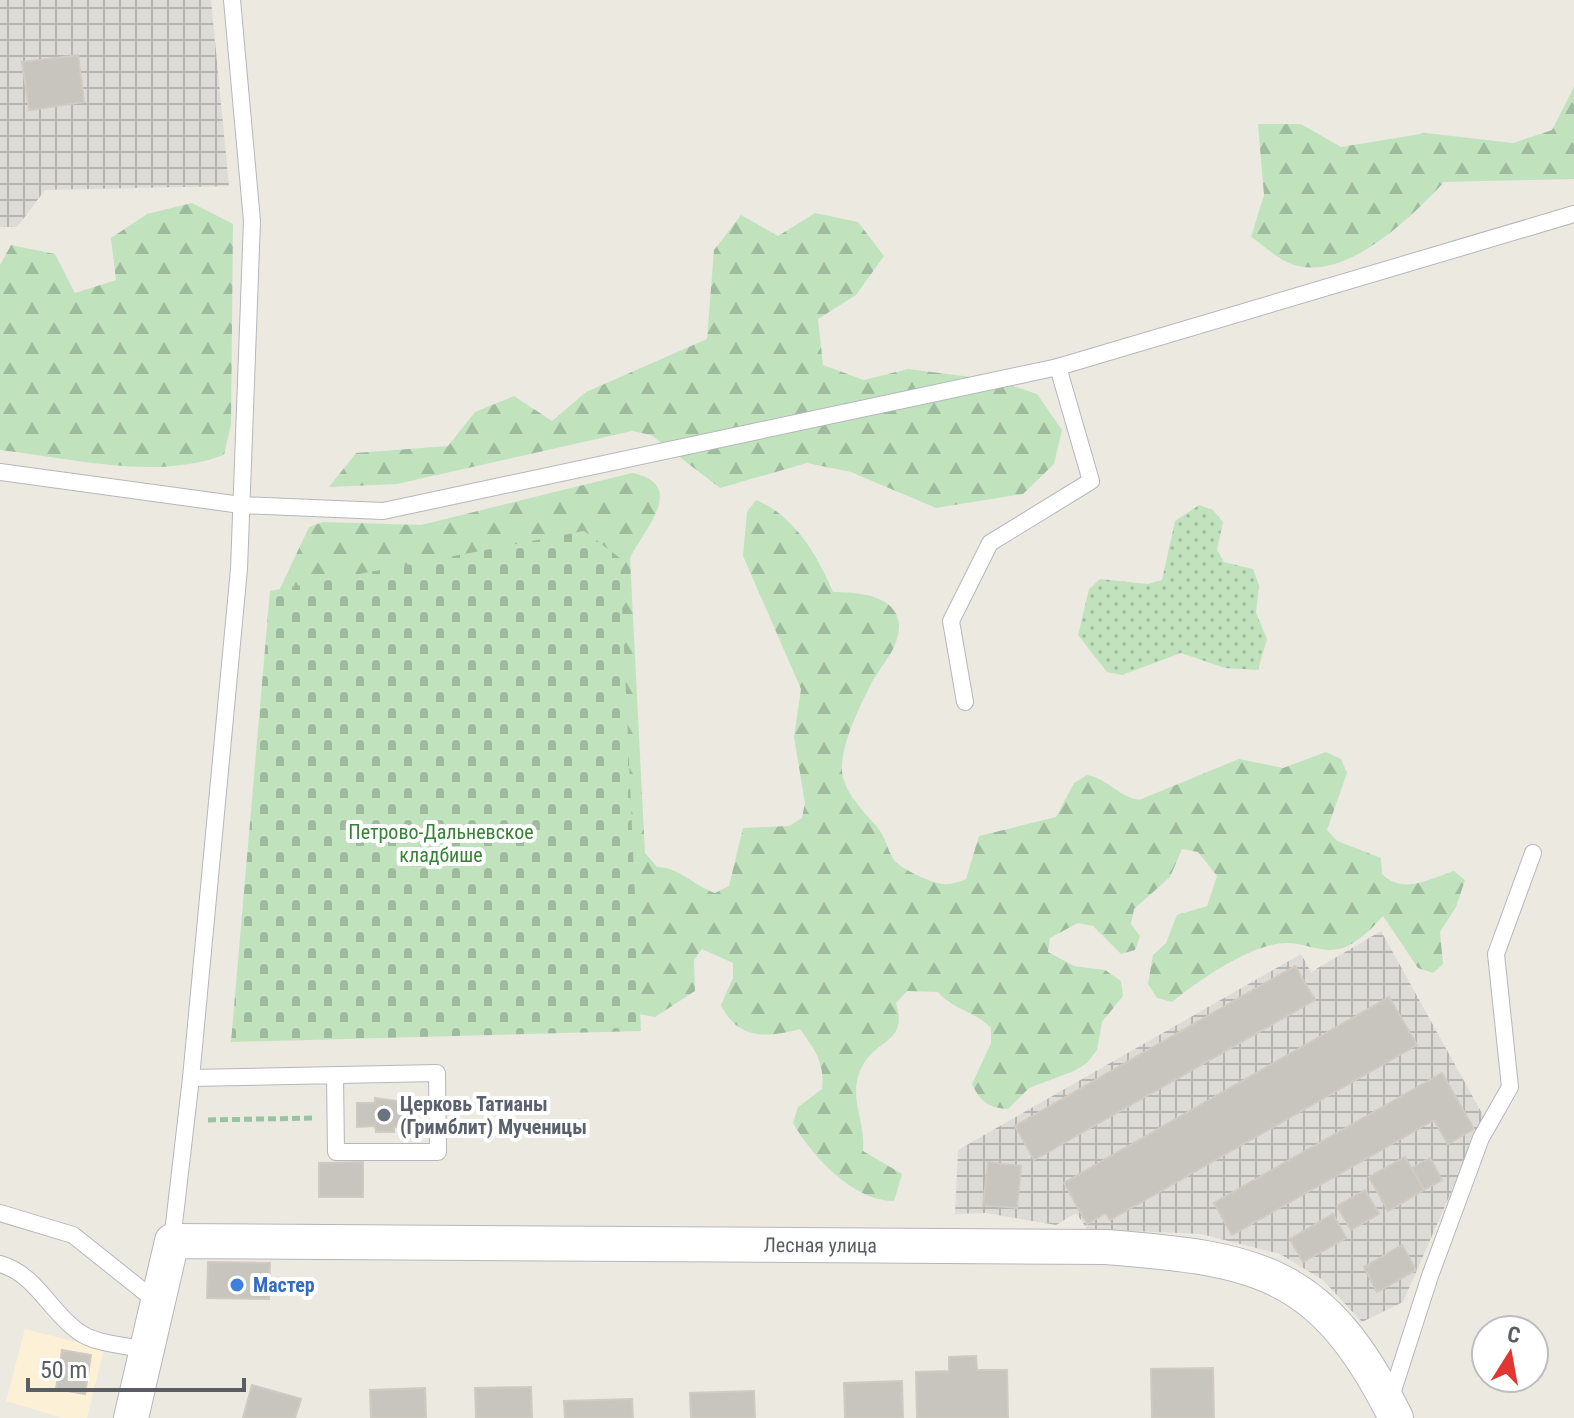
<svg xmlns="http://www.w3.org/2000/svg" width="1574" height="1418" font-family="'Roboto Condensed',sans-serif">
	<style>
		.commercial { fill: #fcf1d6 }
		.industrial { fill: url(#industrial-grid) }
		.green { fill: url(#green-dots) }
		.forest { fill: url(#forest-firs) }
		.cemetery { fill: url(#cemetery-stones) }
		.building { fill: #c8c4be; stroke: #d0cac0; stroke-width: 2 }
		.lines { fill: none; stroke-linecap: round; stroke-linejoin: round }
		.lane-casing { stroke: #b4b7bb; stroke-width: 18 }
		.street-casing { stroke: #b4b7bb; stroke-width: 36 }
		.path { stroke: #98c3a2; stroke-width: 5; stroke-dasharray: 8 4; stroke-linecap: butt }
		.lane { stroke: #fff; stroke-width: 16 }
		.street { stroke: #fff; stroke-width: 34 }
		.worship-dot { fill: #6b7280; stroke: #fff; stroke-width: 3 }
		.shop-dot { fill: #3f7fe0; stroke: #fff; stroke-width: 3 }
		.labels { text-anchor: middle; dominant-baseline: central; stroke-width: 8; stroke-linejoin: round; paint-order: stroke }
		.park-label { font-size: 20px; fill: #388238; stroke: #fff }
		.worship-label { font-size: 20px; font-weight: bold; fill: #5b616d; stroke: #fff; text-anchor: start }
		.street-label { font-size: 20px; fill: #5a5d61; stroke: #fff }
		.shop-label { font-size: 20px; font-weight: bold; fill: #366cbe; stroke: #fff; text-anchor: start }
	</style>
	<defs>
		<pattern id="industrial-grid" width="8" height="8" patternUnits="userSpaceOnUse" patternTransform="scale(2)"><rect width="8" height="8" fill="#dddbd6"/><path d="M0 4h8M4 0v8" fill="none" stroke="#b6b5b1"/></pattern>
		<pattern id="green-dots" width="8" height="8" patternUnits="userSpaceOnUse" patternTransform="scale(2)"><rect width="8" height="8" fill="#c0e3be"/><path d="M2 2h.1M6 6h.1" fill="none" stroke="#9fbb9e" stroke-width="1.8" stroke-linecap="round"/></pattern>
		<pattern id="forest-firs" width="22" height="20" patternUnits="userSpaceOnUse" patternTransform="scale(2)"><rect width="22" height="20" fill="#c0e3be"/><path d="M5 1l3.5 6h-7zM16 11l3.5 6h-7z" fill="#9fbb9e"/></pattern>
		<pattern id="cemetery-stones" width="16" height="16" patternUnits="userSpaceOnUse" patternTransform="scale(2)"><rect width="16" height="16" fill="#c0e3be"/><path d="M2 7V4a2 2 0 0 1 4 0v3zM10 15v-3a2 2 0 0 1 4 0v3z" fill="#9fbb9e"/></pattern>
	</defs>
	<rect width="100%" height="100%" fill="#ece9e1"/>
	<!-- commercial -->
	<path class="commercial" d="M25,1329L104,1349L87,1418H63L6,1401Z"/>
	<!-- industrial -->
	<g class="industrial">
		<path d="M0,0H211L229,186L45,190L17,227H0Z"/>
		<path d="M1381,931L1484,1117L1403,1302L1362,1322L1323,1280L1280,1254L1201,1234L1087,1229L1076,1213L1056,1225L986,1213L955,1214L958,1150L1301,954L1311,972Z"/>
	</g>
	<!-- green -->
	<path class="green" d="M1199,505L1213,510L1223,522L1217,550L1224,562L1253,569L1259,585L1256,613L1267,639L1258,670L1225,668L1181,653L1122,675L1107,672L1078,635L1089,589L1100,579L1148,584L1162,580L1175,521Z"/>
	<!-- forest -->
	<g class="forest">
		<path d="M1574,87V179L1444,182C1412,217 1340,288 1287,262C1274,256 1263,245 1251,237L1264,195L1258,124H1301L1341,147L1426,133L1513,143L1552,130Z"/>
		<path d="M192,203L233,224L231,424L224,455C154,481 72,458 0,450V265L11,245L55,254L75,293L116,280L111,238L147,214Z"/>
		<path d="M815,213L858,222L884,256L856,295L818,319L823,365L864,380L908,369L995,380L1037,394L1062,430L1054,464L1023,494L936,508L851,472L807,463L720,488L651,435L632,431L397,484L329,487L356,453L448,446L475,412L514,396L552,421L586,392L707,339L714,250L741,215L778,236Z"/>
		<path d="M632,473C689,484 643,531 630,558L645,853L657,867C679,867 693,885 715,893L729,886L743,828L789,826L802,818L805,803L794,737L801,689L743,556L747,512L756,500C794,515 818,556 833,592C855,592 896,594 899,624C900,648 881,665 871,684C859,708 844,738 842,765C840,789 863,810 877,827C886,837 887,850 894,860C901,869 931,883 943,884C951,885 958,882 966,879L979,836L1056,817L1074,783L1087,775C1108,779 1118,796 1139,800L1239,759L1283,768L1326,752L1341,759L1347,773L1327,830L1337,841L1381,858L1382,874C1403,895 1429,879 1454,871L1465,880L1456,907L1440,932L1443,964L1433,973L1418,968L1383,916C1369,932 1350,951 1328,950C1314,949 1299,942 1285,943C1251,944 1198,981 1172,1002L1157,998L1148,984L1153,955L1166,943L1177,915L1207,906L1217,876L1198,852L1182,849L1170,877L1134,909L1131,924L1140,936L1135,950L1121,954L1093,926L1078,923L1050,938L1048,952L1074,966L1105,970L1121,981L1123,996L1102,1022L1097,1050L1087,1063L1074,1071L1029,1088L1008,1109C988,1108 980,1101 972,1084L991,1043V1028C975,1011 953,1010 938,992L907,991L896,1003C908,1043 878,1038 863,1065C846,1095 866,1120 863,1151L902,1174L894,1201C853,1201 812,1156 793,1123L798,1107L822,1089C825,1063 815,1050 800,1029C767,1038 738,1040 721,1005L733,978V963L702,949L694,960L695,991L655,1017L629,1012L277,595L309,527L323,522L421,525Z"/>
	</g>
	<!-- cemetery -->
	<path class="cemetery" d="M584,531L620,558L641,1031L231,1042L270,591Z"/>
	<!-- building -->
	<g class="building">
		<path d="M78,55L84,102L29,110L22,62Z"/>
		<path d="M1295,966L1315,1000L1034,1160L1015,1126Z"/>
		<path d="M1389,997L1417,1045L1110,1220L1106,1213L1087,1224L1064,1183Z"/>
		<path d="M1442,1073L1474,1129L1448,1144L1434,1120L1232,1235L1214,1203Z"/>
		<path d="M375,1098L411,1103V1126L394,1127V1132H376L375,1126L357,1127V1103H375Z"/>
		<path d="M1405,1157L1424,1190L1388,1211L1369,1177Z"/>
		<path d="M1430,1158L1442,1180L1424,1190L1412,1168Z"/>
		<path d="M363,1162V1197H319V1163Z"/>
		<path d="M988,1162L1021,1166L1017,1208L983,1205Z"/>
		<path d="M1365,1190L1379,1214L1351,1230L1337,1206Z"/>
		<path d="M1333,1214L1346,1238L1303,1262L1290,1239Z"/>
		<path d="M1402,1245L1416,1270L1377,1292L1364,1267Z"/>
		<path d="M208,1262L270,1263L269,1299L207,1298Z"/>
		<path d="M62,1350L91,1355L85,1394L56,1389Z"/>
		<path d="M976,1356L977,1370H1007L1008,1418H917L916,1372L949,1371V1357Z"/>
		<path d="M1213,1368L1214,1418H1152L1151,1369Z"/>
		<path d="M902,1381L903,1418H845L844,1383Z"/>
		<path d="M252,1385L301,1399L295,1418H243Z"/>
		<path d="M531,1387L532,1418H476L475,1388Z"/>
		<path d="M425,1388L426,1418H371L370,1390Z"/>
		<path d="M754,1391L755,1418H691L690,1393Z"/>
		<path d="M632,1399L633,1418H565L564,1401Z"/>
	</g>
	<g class="lines">
		<!-- lane casing -->
		<g class="lane-casing">
			<g id="lane">
				<path d="M0,472L241,505L383,511L1058,367L1574,214"/>
				<path d="M965,702L951,621L990,543L1091,481L1058,367"/>
				<path d="M191,1078L437,1073L438,1152H336L335,1075"/>
				<path d="M0,1213L73,1235L157,1302"/>
				<path d="M172,1241L191,1078L239,569L252,221L232,0"/>
				<path d="M0,1264C36,1274 50,1312 79,1332C95,1344 126,1345 145,1350"/>
				<path d="M1389,1403L1430,1276L1481,1138L1510,1087L1496,954L1533,853"/>
			</g>
		</g>
		<!-- street casing -->
		<g class="street-casing">
			<g id="street">
				<path id="s1" d="M131,1418L172,1241L1106,1247C1260,1259 1323,1271 1396,1418"/>
			</g>
		</g>
		<!-- path -->
		<path class="path" d="M208,1120L314,1118"/>
		<!-- lane -->
		<use href="#lane" class="lane"/>
		<!-- street -->
		<use href="#street" class="street"/>
	</g>
	<!-- markers -->
	<circle class="worship-dot" cx="384" cy="1115" r="8"/>
	<circle class="shop-dot" cx="237" cy="1285" r="8"/>
	<g class="labels">
		<!-- park labels -->
		<g class="park-label">
			<text x="441" y="832">Петрово-Дальневское<tspan x="441" dy="23">кладбише</tspan></text>
		</g>
		<!-- worship labels -->
		<g class="worship-label">
			<text x="400" y="1104">Церковь Татианы<tspan x="400" dy="23">(Гримблит) Мученицы</tspan></text>
		</g>
		<!-- street labels -->
		<g class="street-label">
			<text stroke="none"><textPath href="#s1" startOffset="830">Лесная улица</textPath></text>
		</g>
		<!-- shop labels -->
		<g class="shop-label">
			<text x="253" y="1285">Мастер</text>
		</g>
	</g>
	<!-- north arrow -->
	<g transform="translate(1510 1354) rotate(11)"><circle r="38" fill="#ffffff" stroke="#bdbec0" stroke-width="2"/>
	<path d="M0-6L14 30L0 20L-14 30Z" fill="#e13732"/>
	<text y="-12" font-size="22" font-weight="bold" text-anchor="middle" fill="#5a5d61">С</text>
	</g>
	<!-- scale -->
	<path d="M28 1378v12h216v-12" fill="none" stroke="#5a5d61" stroke-width="4"/>
	<text x="40" y="1378" font-size="24" fill="#5a5d61" stroke="#ffffff" stroke-width="6" paint-order="stroke">50 m</text>
</svg>
